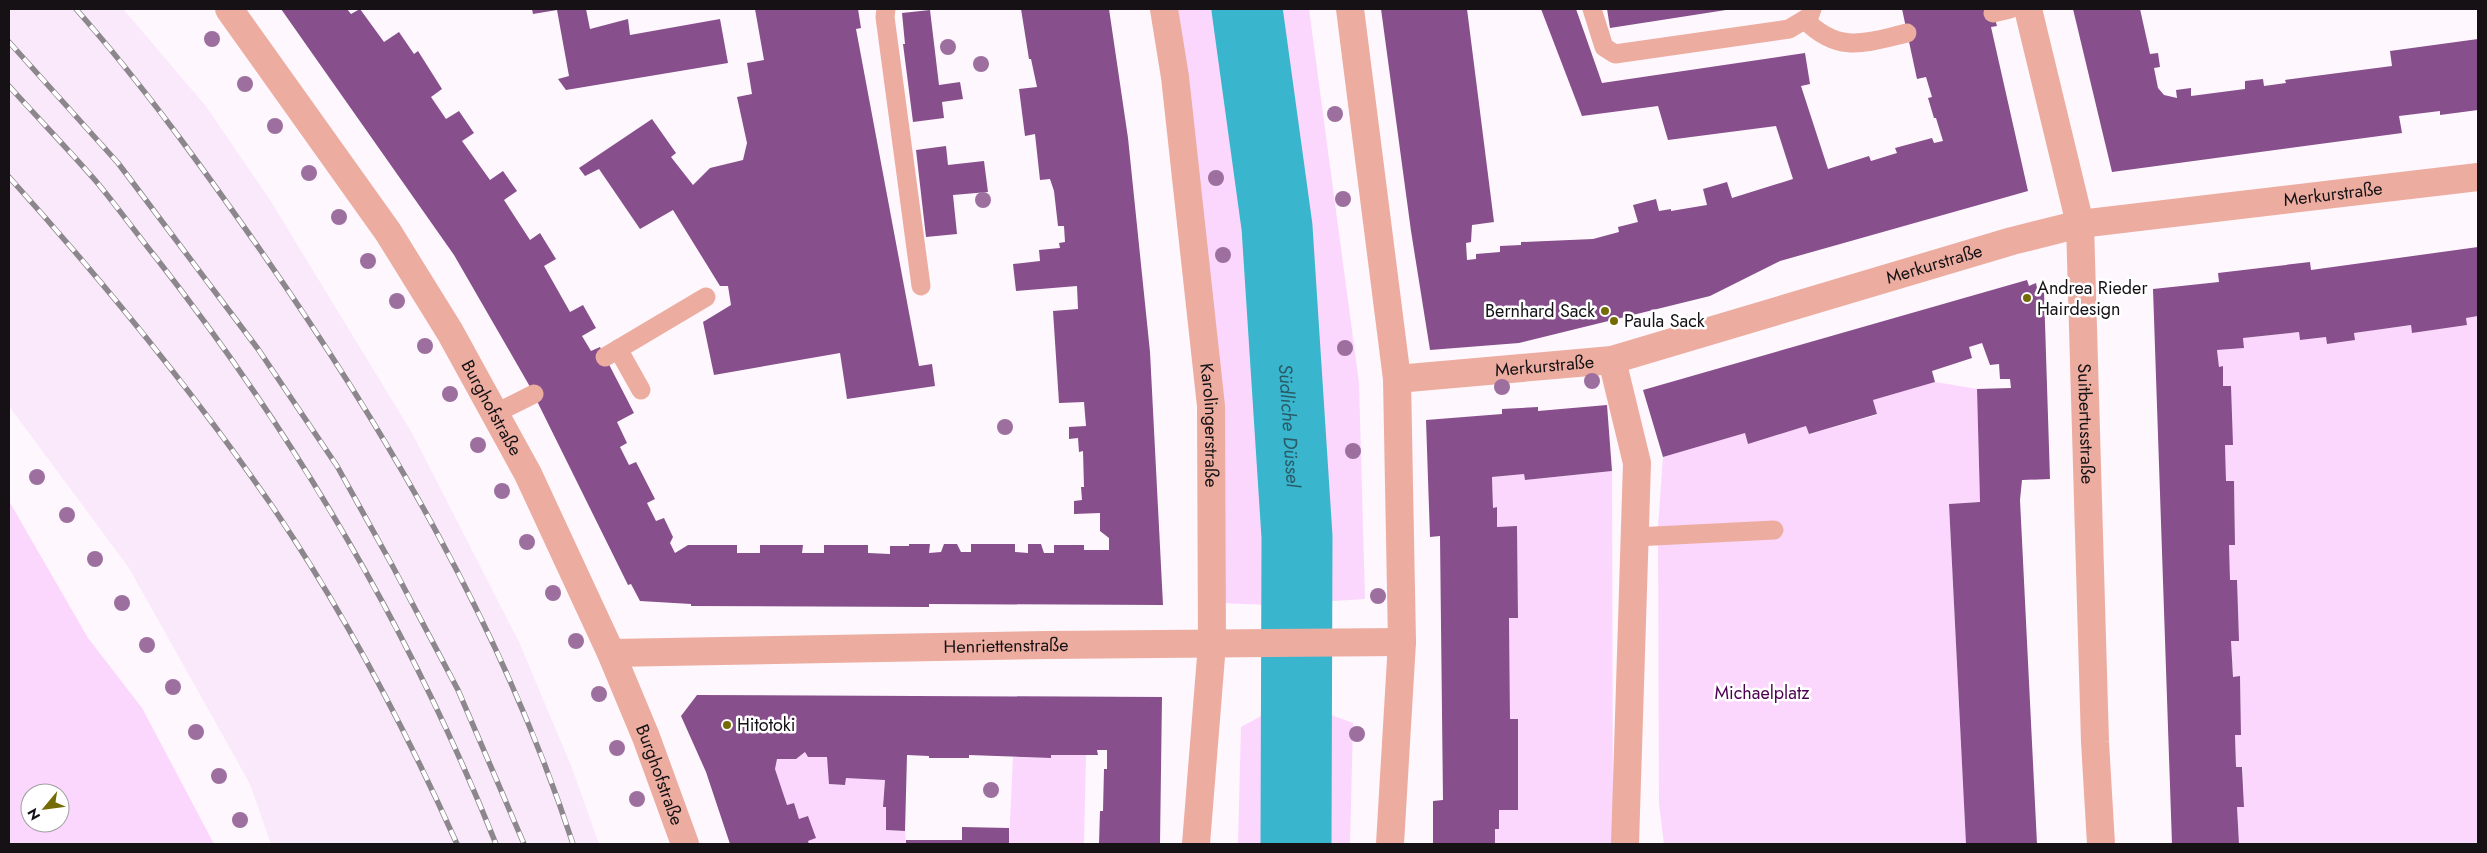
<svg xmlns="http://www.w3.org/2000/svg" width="2487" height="853" font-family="Jost,sans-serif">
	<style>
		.built { fill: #fae8fb }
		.green { fill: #fbd7fd; fill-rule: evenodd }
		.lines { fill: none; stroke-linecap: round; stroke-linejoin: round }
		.river { stroke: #39b5ce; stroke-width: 71 }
		.building { fill: #874f8b }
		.lane { stroke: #ecada0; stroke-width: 19 }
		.street { stroke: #ecada0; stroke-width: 28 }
		.rail-casing { stroke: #8c878c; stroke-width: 5.5 }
		.rail { stroke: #fff; stroke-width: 4; stroke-dasharray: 11; stroke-linecap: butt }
		.tree { fill: #9c6f9f }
		.poi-dot { fill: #746b04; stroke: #fff; stroke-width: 2 }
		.labels { text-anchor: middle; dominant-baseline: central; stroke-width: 5; stroke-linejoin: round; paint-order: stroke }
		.street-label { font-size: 18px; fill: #151115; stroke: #fff }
		.poi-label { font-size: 18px; fill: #151115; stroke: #fff; text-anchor: start }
		.park-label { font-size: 18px; fill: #4c0052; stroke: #fff }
		.water-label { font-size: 19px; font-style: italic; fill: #295b66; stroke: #fff }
	</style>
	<rect width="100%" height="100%" fill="#fef7fe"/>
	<!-- built -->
	<path class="built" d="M9,9H123L205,105L270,200L412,433L519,642L572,768L599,844H271L250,784L129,568L9,406Z"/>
	<!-- green -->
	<g class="green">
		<path d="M1173,9H1309L1359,383L1365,599L1270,605L1222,603Z"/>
		<path d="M2478,316V844H2239L2237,807H2244L2243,767H2236L2235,735L2241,734L2240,677H2233L2231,641H2239L2230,580L2229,545H2235L2234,481H2226L2225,445L2232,444L2231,386H2223V367H2219L2217,350L2244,348L2243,338L2299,332L2300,340L2326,337L2327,344L2355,340L2354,333L2411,325L2412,333L2467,325L2466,318Z"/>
		<path d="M1935,382L1977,389L1980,502L1949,504L1966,844H1664L1659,804L1658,527L1663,457L1745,433L1748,444L1806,426L1809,434L1877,415L1873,400Z"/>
		<path d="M1612,471L1613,844H1495V829H1499V810H1518V719H1510L1509,618L1518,617L1517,527H1497V507L1493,508L1492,477L1524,474L1525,480Z"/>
		<path d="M9,501L88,638L142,708L214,844H9ZM30,793H60V823H30Z"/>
		<path d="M1272,710L1323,712L1353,723L1350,844H1238L1241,727Z"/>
		<path d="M805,752L808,757H827L830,784L845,785L846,778H885L883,806L886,807V830L905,831L906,844H809L808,841L815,838L799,819L794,803L787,805L775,769L777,759H796Z"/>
		<path d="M1051,755H1086L1084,844H1009L1013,757L1051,758Z"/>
	</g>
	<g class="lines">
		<!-- river -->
		<path class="river" id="s1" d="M1247,9L1277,227L1297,537L1296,844"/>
	</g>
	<!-- building -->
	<g class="building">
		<path d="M281,9H347L351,14L360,9L384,42L399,32L414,54L418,51L442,89L431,97L446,119L459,111L474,133L462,141L490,180L503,171L517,191L504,200L530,240L540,233L556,259L544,266L570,312L583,305L596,328L582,336L591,351L600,347L634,413L617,422L627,443L620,447L629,465L636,462L655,499L647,503L656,521L664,518L673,537L670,543L675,553L688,545H737V553H760V545H803L802,553H824V545H868V553L890,554V546H909V544H930L929,553L941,552L944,544H957L961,552H971V544H1015V552L1028,553V544H1041L1044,553H1054V545H1084V550H1109V538L1100,531V513L1074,514V501L1082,500L1081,487H1084L1083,451L1079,452L1078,438L1069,439V427L1086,426L1084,402L1059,403L1053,311L1078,309L1077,286L1016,291L1013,264L1040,261L1039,250L1060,248L1059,243L1065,242L1064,226H1058L1054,191L1050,179L1040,180L1035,134L1025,136L1019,89L1037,87L1031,59H1029L1021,9H1109L1128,138L1150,352L1163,605L929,604V607L691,606V604L640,601L631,584L628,585L529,385L454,255Z"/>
		<path d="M532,9H586L590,29L628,19L630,35L720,19L728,63L566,90L558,79L569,76L557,10L533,14Z"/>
		<path d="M755,9H858L861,28L856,29L919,366L932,364L935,386L847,399L840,353L714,375L703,322L731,305L728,286H720L673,210L640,229L599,169L585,176L579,168L652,119L676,153L671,157L693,185L710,168L743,160L747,143L737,97L752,94L747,63L764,60Z"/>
		<path d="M1381,9H1467L1494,222L1472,225L1471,242L1466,243L1467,260L1476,259V254L1500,252V246L1521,245V242L1593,239L1619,232L1618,227L1638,222L1633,205L1656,199L1659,211L1671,209V211L1707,205L1703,189L1727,182L1732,198L1793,179L1776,126L1668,140L1658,106L1582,116L1541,9H1576L1602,83L1805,53L1810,84L1801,86L1828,169L1869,156L1871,161L1897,153L1895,148L1932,138L1934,143L1943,141L1936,118H1934L1928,98L1932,97L1926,77L1917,79L1902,9H1992L1997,26L1991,27L2028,191L1780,261L1710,296L1519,343L1430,350L1411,231Z"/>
		<path d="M1607,9H1726V10L1610,28Z"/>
		<path d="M2073,9H2140L2150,54L2158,53L2160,67L2154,68L2158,88L2164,95L2177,98L2176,90L2191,88V96L2245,89V81L2263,79L2264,86L2286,83L2285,80L2392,66L2390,51L2478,39V110L2440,115V111L2399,116L2402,133L2112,172Z"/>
		<path d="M930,10L939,85L960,82L963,99L942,102L944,118L913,122L903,44H905L902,13Z"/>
		<path d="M946,146L948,165L984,161L988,192L953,195L957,234L926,237L916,150Z"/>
		<path d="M2478,247V316L2466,318L2467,325L2412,333L2411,325L2354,333L2355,340L2327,344L2326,337L2300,340L2299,332L2243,338L2244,348L2217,350L2219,367L2223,366V386H2231L2233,445H2225L2226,481H2234L2235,545H2229L2230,580H2237L2239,641H2231L2233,677L2240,676L2241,735H2235L2236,767H2242L2244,807H2237L2239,844H2172L2153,289L2219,282L2218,273L2310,262L2311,270Z"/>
		<path d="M2027,280L2029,286L2036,283L2038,293L2044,292L2050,479L2022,480L2020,500L2037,844H1966L1949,504L1980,502L1977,389L2011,388L2010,379H2000L1999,364L1990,365L1982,343L1969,347L1972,358L1932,371L1935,382L1873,400L1877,414L1809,434L1806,426L1748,444L1745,433L1663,457L1643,390Z"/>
		<path d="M1607,405L1612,471L1525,480L1524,474L1492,477L1493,508L1497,507V527L1517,526L1518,618H1509L1510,719H1518V810H1499V829H1495V844H1433V801L1443,800L1440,536L1430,537L1426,420L1502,414V409L1538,407V411Z"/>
		<path d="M697,695L1162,697L1160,844H1099L1100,811H1103L1104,769H1107V750H1097L1098,755H1051V758L969,755V758H929V756L907,755L905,831L886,830V807H883L885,780L846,778L845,785L829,784L827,757H808L805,752L796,759H777L775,769L787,805L794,803L799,819L808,816L816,838L808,841L809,844H730L706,772L681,716Z"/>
		<path d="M962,827L1009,828V844H906V840H962Z"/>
	</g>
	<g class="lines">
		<!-- lane -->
		<g class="lane">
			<path d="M886,9L885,17L921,286"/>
			<path d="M1592,9L1604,47L1615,54L1789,29L1809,17L1812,9"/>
			<path d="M1993,13L2010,9"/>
			<path d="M1805,20C1839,54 1865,43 1907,33"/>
			<path d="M618,349L641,390"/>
			<path d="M605,357L706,297"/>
			<path d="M494,414L534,394"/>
			<path d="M1635,537L1774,530"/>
		</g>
		<!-- street -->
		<g class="street">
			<path id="s2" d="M229,9L388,232L450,332L528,474L611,653L646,737L685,844"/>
			<path id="s3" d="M1164,9L1175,77L1211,406L1212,644L1196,844"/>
			<path d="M1350,9L1397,379L1402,642L1390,844"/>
			<path id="s4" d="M2028,9L2080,224L2095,742L2101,844"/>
			<path d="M1612,360L1637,463L1625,844"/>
			<path id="s5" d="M1397,379L1612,360L2012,241L2080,224L2478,177"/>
			<path id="s6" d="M611,653L1046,645L1402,642"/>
		</g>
		<!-- rail casing -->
		<g class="rail-casing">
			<g id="rail">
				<path d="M76,9C143,85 202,167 261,251C389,435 503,630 573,844"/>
				<path d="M9,42L118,163L258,349L337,466L392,565L458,690L524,844"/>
				<path d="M9,86C37,117 67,148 95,180C116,205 136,233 157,259C296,437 412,634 496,844"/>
				<path d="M9,177C102,280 191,389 270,503C343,610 404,726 457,844"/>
			</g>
		</g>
		<!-- rail -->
		<use href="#rail" class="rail"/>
	</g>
	<!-- trees -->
	<g class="tree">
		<circle cx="212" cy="39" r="8"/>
		<circle cx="948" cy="47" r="8"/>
		<circle cx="981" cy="64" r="8"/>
		<circle cx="245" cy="84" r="8"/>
		<circle cx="1335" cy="114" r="8"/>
		<circle cx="275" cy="126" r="8"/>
		<circle cx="309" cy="173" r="8"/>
		<circle cx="1216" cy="178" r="8"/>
		<circle cx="1343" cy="199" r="8"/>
		<circle cx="983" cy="200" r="8"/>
		<circle cx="339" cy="217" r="8"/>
		<circle cx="1223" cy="255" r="8"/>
		<circle cx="368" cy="261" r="8"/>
		<circle cx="397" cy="301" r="8"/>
		<circle cx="425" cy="346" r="8"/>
		<circle cx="1345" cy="348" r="8"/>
		<circle cx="1592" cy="381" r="8"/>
		<circle cx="1502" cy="387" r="8"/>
		<circle cx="450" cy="394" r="8"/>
		<circle cx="1005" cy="427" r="8"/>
		<circle cx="478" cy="445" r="8"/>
		<circle cx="1353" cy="451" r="8"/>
		<circle cx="37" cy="477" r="8"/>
		<circle cx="502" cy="491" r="8"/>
		<circle cx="67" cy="515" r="8"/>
		<circle cx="527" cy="542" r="8"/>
		<circle cx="95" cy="559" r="8"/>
		<circle cx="553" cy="593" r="8"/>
		<circle cx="1378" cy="596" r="8"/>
		<circle cx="122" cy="603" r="8"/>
		<circle cx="576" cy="641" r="8"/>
		<circle cx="147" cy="645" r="8"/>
		<circle cx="173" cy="687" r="8"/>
		<circle cx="599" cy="694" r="8"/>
		<circle cx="196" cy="732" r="8"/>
		<circle cx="1357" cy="734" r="8"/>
		<circle cx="617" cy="748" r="8"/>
		<circle cx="219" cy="776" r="8"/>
		<circle cx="991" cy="790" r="8"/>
		<circle cx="637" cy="799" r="8"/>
		<circle cx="240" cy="820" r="8"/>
	</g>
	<!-- markers -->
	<g class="poi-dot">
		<circle cx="2027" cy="298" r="5"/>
		<circle cx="1605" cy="311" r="5"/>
		<circle cx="1614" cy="321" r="5"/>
		<circle cx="727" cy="725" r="5"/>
	</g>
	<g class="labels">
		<!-- street labels -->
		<g class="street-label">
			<text stroke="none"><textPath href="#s5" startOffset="958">Merkurstraße</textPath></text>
			<text stroke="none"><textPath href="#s5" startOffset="552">Merkurstraße</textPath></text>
			<text stroke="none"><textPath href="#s5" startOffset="148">Merkurstraße</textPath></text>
			<text stroke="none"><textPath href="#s2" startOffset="478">Burghofstraße</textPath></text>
			<text stroke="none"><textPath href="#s4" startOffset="421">Suitbertusstraße</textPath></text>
			<text stroke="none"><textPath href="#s3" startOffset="419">Karolingerstraße</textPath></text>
			<text stroke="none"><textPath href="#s6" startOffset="395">Henriettenstraße</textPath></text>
			<text stroke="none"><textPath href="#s2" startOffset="882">Burghofstraße</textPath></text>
		</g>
		<!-- poi labels -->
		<g class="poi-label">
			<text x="2037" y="288">Andrea Rieder<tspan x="2037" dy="21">Hairdesign</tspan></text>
			<text x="1595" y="311" text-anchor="end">Bernhard Sack</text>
			<text x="1624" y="321">Paula Sack</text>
			<text x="737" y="725">Hitotoki</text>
		</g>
		<!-- park labels -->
		<g class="park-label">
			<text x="1762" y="693">Michaelplatz</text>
		</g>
		<!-- water labels -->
		<g class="water-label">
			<text stroke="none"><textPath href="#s1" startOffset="419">Südliche Düssel</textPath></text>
		</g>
	</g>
	<!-- border -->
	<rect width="2487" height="853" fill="none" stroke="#151115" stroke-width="20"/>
	<!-- north arrow -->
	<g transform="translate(45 808) rotate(241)"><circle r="24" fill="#ffffff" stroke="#a1a0a1"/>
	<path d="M0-4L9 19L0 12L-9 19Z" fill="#746b04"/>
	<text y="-8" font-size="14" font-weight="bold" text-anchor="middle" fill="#151115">N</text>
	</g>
</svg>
